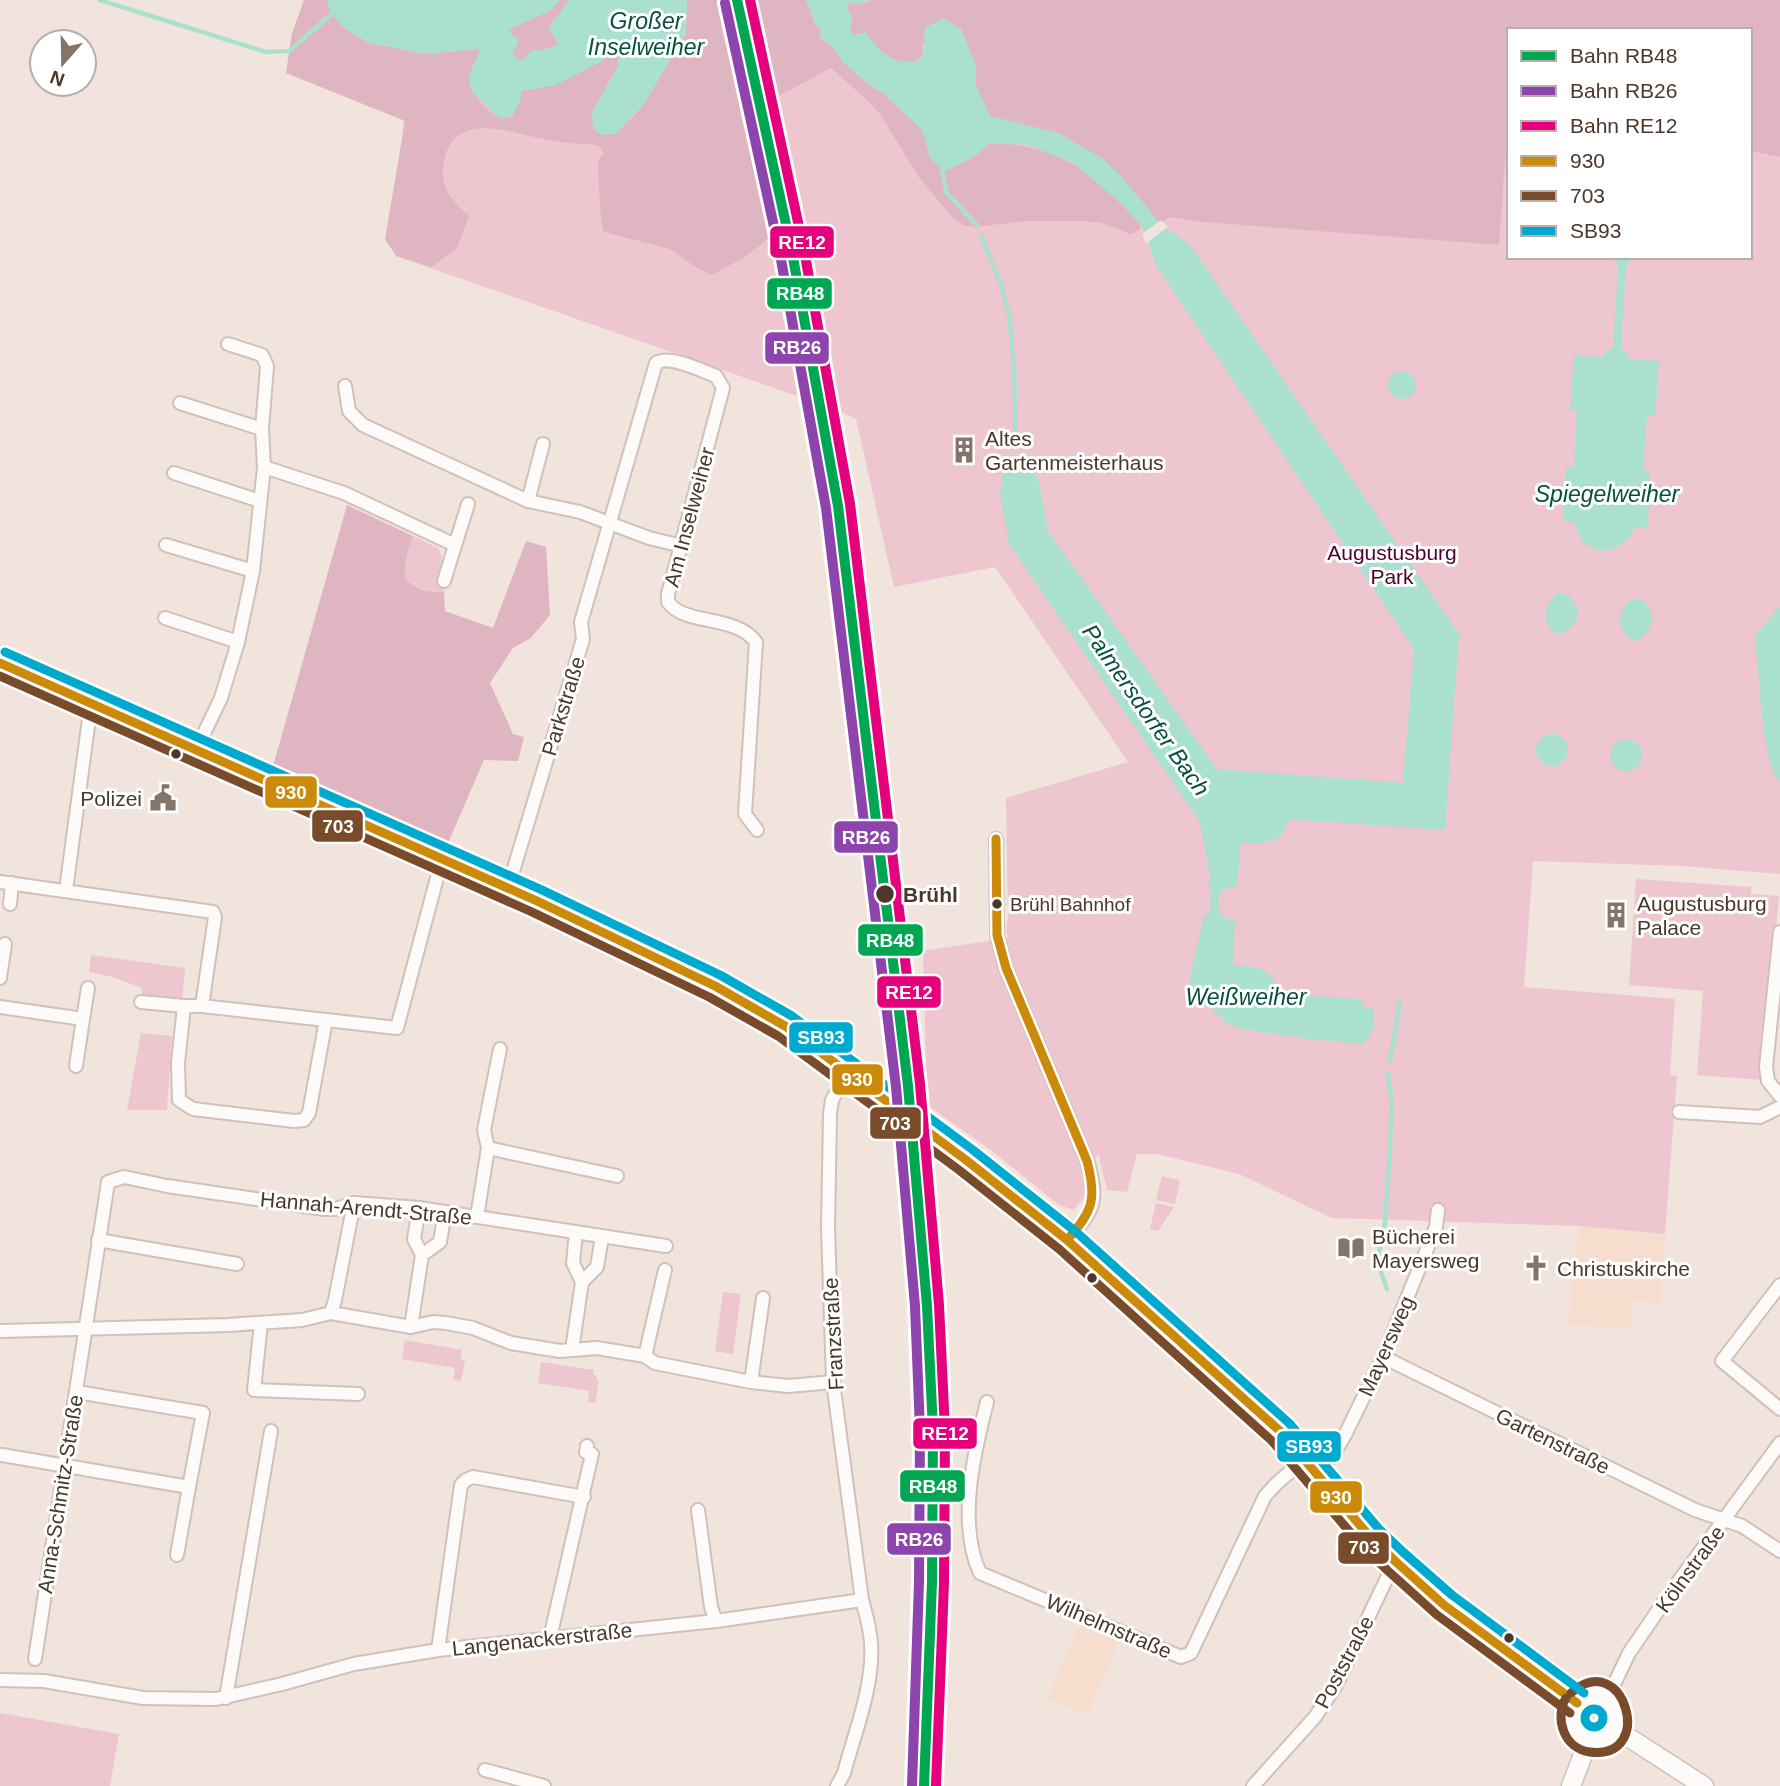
<svg xmlns="http://www.w3.org/2000/svg" width="1780" height="1786" font-family="Helvetica,sans-serif">
	<style>
		.built { fill: #f7ddce }
		.green { fill: #edc6d0; fill-rule: evenodd }
		.forest { fill: #e0b5c2 }
		.water { fill: #aae1ce }
		.pier { fill: #f0e4dd }
		.lines { fill: none; stroke-linecap: round; stroke-linejoin: round }
		.stream { stroke: #aae1ce; stroke-width: 4.5 }
		.street-casing { stroke: #d1c1b7; stroke-width: 16 }
		.secondary-casing { stroke: #d1c1b7; stroke-width: 21 }
		.street { stroke: #fdfbfa; stroke-width: 12 }
		.secondary { stroke: #fdfbfa; stroke-width: 18 }
		.bus-1-casing { stroke: #fff; stroke-width: 14 }
		.bus-2-casing { stroke: #fff; stroke-width: 14 }
		.bus-3-casing { stroke: #fff; stroke-width: 14 }
		.bus-1 { stroke: #cc8a0a; stroke-width: 9 }
		.bus-2 { stroke: #7a4b2a; stroke-width: 9 }
		.bus-3 { stroke: #00a9ce; stroke-width: 9 }
		.rail-1-casing { stroke: #fff; stroke-width: 16 }
		.rail-2-casing { stroke: #fff; stroke-width: 16 }
		.rail-3-casing { stroke: #fff; stroke-width: 16 }
		.rail-1 { stroke: #00a651; stroke-width: 10 }
		.rail-2 { stroke: #8e44ad; stroke-width: 10 }
		.rail-3 { stroke: #e5007d; stroke-width: 10 }
		.bus-dot { fill: #4c372a; stroke: #fff; stroke-width: 2.5 }
		.labels { text-anchor: middle; dominant-baseline: central; stroke-width: 6; stroke-linejoin: round; paint-order: stroke }
		.bus-label { font-size: 19px; fill: #4c372a; stroke: #fff; text-anchor: start }
		.poi-label { font-size: 21px; fill: #4c372a; stroke: #fff; text-anchor: start }
		.street-label { font-size: 21px; fill: #4c372a; stroke: #fff }
		.park-label { font-size: 21px; fill: #50002e; stroke: #fff }
		.stop-label { font-size: 21px; font-weight: bold; fill: #4c372a; stroke: #fff; text-anchor: start }
		.water-label { font-size: 23px; font-style: italic; fill: #055040; stroke: #fff }
		.line-badge { stroke: #fff; stroke-width: 2.5 }
		.badge-label { font-size: 19px; text-anchor: middle; font-weight: bold; fill: #fff }
	</style>
	<rect width="100%" height="100%" fill="#f0e4dd"/>
	<!-- built -->
	<g class="built">
		<path d="M1579,1226L1665,1234L1660,1304L1633,1301L1631,1328L1568,1325Z"/>
		<path d="M1080,1624L1119,1641L1087,1715L1047,1698Z"/>
	</g>
	<!-- green -->
	<g class="green">
		<path d="M318,0H1780V874L1683,866L1533,861L1524,987L1675,999L1670,1075L1677,1076L1665,1234L1579,1226L1332,1218L1239,1174L1157,1154H1137L1127,1192L1107,1190L1098,1153L1096,1159L1100,1181L1094,1166L1086,1182L1085,1196L1074,1210L1059,1205L992,1151L927,1105L923,951L1008,938L1006,931L1008,917L1006,798L1128,762L995,567L894,587L856,419L809,398L794,395L396,256L407,54ZM1509,30H1750V257H1509Z"/>
		<path d="M413,536L438,548L442,556L439,574L444,592C429,593 419,589 406,580C403,564 408,551 413,536Z"/>
		<path d="M1636,879L1751,887V894L1779,896L1762,1080L1697,1075L1703,991L1629,985Z"/>
		<path d="M91,955L185,968L182,1003L142,999V988L112,977L89,972Z"/>
		<path d="M141,1033L172,1036L167,1110H127Z"/>
		<path d="M1162,1176L1180,1180L1175,1204L1156,1200Z"/>
		<path d="M1156,1203L1174,1207L1158,1231L1150,1229Z"/>
		<path d="M723,1292L741,1294L733,1354L715,1351Z"/>
		<path d="M405,1340L462,1350L460,1359L465,1360L461,1381L453,1380L455,1368L402,1359Z"/>
		<path d="M541,1362L594,1370L593,1375L597,1376L596,1381H599L595,1403L588,1402L589,1391L538,1383Z"/>
		<path d="M0,1713L119,1734L110,1786H0Z"/>
	</g>
	<!-- forest -->
	<g class="forest">
		<path d="M304,0H328V6L345,29L412,51L427,54L479,49L472,92C485,104 493,123 513,115L522,91C548,85 593,70 612,51L619,54L618,67L606,86L630,121L645,102L686,33L687,0H732L780,230L743,258L712,275L694,266L670,249L604,232L601,221L598,167L599,158L604,153L598,145C578,144 559,142 539,138C503,130 451,111 443,166C440,188 454,203 469,216L457,248L431,267L396,256L385,239L405,121L286,73L292,33Z"/>
		<path d="M560,0H568L558,16L552,22L554,35L560,44L544,50H533L521,61L512,54L508,30L551,10Z"/>
		<path d="M753,0H806L814,22L821,30L820,37L833,47L843,62L872,87L882,92L923,130L930,158L945,171C961,163 978,157 989,143C1061,144 1094,173 1140,224V229L1131,234L1101,223L1084,221H1026L974,227L963,225L953,218L920,179L880,114L867,100L831,68L777,97Z"/>
		<path d="M870,0H1780V157L1750,151V30H1509V105L1499,245L1204,222L1169,217L1160,224L1138,196L1058,133L990,116L976,86V67L961,29L922,44C922,46 923,54 922,56C918,67 892,61 885,56C873,48 869,34 852,35L846,6L850,2L866,3Z"/>
		<path d="M347,505L413,536C408,551 403,565 406,580C419,590 429,593 444,592L445,611L493,628L526,541L546,547L550,615L531,638L513,648L490,683L513,734L524,737L518,761L484,760L445,850L273,766Z"/>
	</g>
	<!-- water -->
	<g class="water">
		<path d="M328,0H560L551,10L508,30L519,40L512,54L521,61L533,50H544L559,44L549,30C553,18 564,12 568,0H687L686,33L645,102L616,134L602,135L593,129L592,112L618,67L619,54L612,51L602,61L556,85L522,91C517,119 503,128 484,103C479,96 472,95 470,86C466,69 478,64 479,49L427,54L369,43L345,29L336,19L328,6Z"/>
		<path d="M806,0H870L855,5L850,2L847,6L852,18L850,30L852,35L866,32C877,51 897,68 920,60L923,55L925,28L943,18L961,29L976,67V86L990,116L1058,133L1102,158L1122,177L1160,224L1190,245L1459,634L1445,830L1288,819C1285,833 1279,843 1264,841L1263,844L1241,842L1237,886C1221,888 1215,894 1220,914L1226,917V920H1230L1231,918L1235,922L1233,965C1254,966 1275,967 1277,994L1361,999L1364,1007L1374,1009L1373,1031L1363,1044L1309,1039L1243,1029L1228,1024L1197,995L1191,987L1190,977L1204,917L1210,912L1211,891L1208,886L1210,877L1200,822L1009,544L1000,494L1003,472C1016,463 1030,462 1038,478L1048,531L1217,769L1403,783L1414,649L1155,264L1146,234L1140,224L1122,204L1073,163L1029,145L989,143C978,156 961,163 946,171L930,158L922,130L882,92L872,87L843,62L833,47L820,37L821,30L814,22Z"/>
		<path d="M1613,257H1635L1630,260L1626,267L1621,349L1627,352L1629,359L1659,361L1655,416H1647L1643,472L1650,473L1648,527H1635C1620,559 1582,559 1574,522L1563,521L1566,467H1574L1577,411L1570,410L1574,355L1603,357L1606,351L1613,348L1618,266Z"/>
		<circle cx="1402" cy="385" r="14"/>
		<path d="M1558,593L1569,595C1571,599 1574,602 1576,605C1582,618 1570,631 1560,635C1539,628 1544,604 1558,593Z"/>
		<path d="M1638,598C1658,606 1655,634 1635,641C1614,633 1615,602 1638,598Z"/>
		<path d="M1780,606V784C1761,760 1760,680 1756,647V635Z"/>
		<circle cx="1552" cy="750" r="16"/>
		<circle cx="1626" cy="755" r="16"/>
	</g>
	<!-- pier -->
	<path class="pier" d="M1161,220L1168,227L1146,243L1142,234Z"/>
	<g class="lines">
		<!-- stream -->
		<g class="stream">
			<path d="M100,0L266,52L289,51L335,11"/>
			<path d="M941,162L946,192L977,225"/>
			<path d="M981,235L1001,285L1009,315L1014,366L1016,443"/>
			<path d="M1390,1061L1400,1002"/>
			<path d="M1387,1289L1377,1261L1385,1223L1390,1148L1392,1102L1388,1074"/>
		</g>
		<!-- street casing -->
		<g class="street-casing">
			<g id="street">
				<path d="M345,386L349,411L363,425L528,501L580,512L649,538L682,546"/>
				<path d="M180,403L262,429"/>
				<path d="M264,467L344,493L455,545"/>
				<path d="M174,473L260,501"/>
				<path d="M528,501L543,444"/>
				<path d="M166,545L253,571"/>
				<path d="M444,581L468,504"/>
				<path d="M165,618L238,642"/>
				<path d="M196,750L221,698L238,642L253,571L264,467L262,429L267,366L262,355L228,344"/>
				<path d="M996,839L997,935L1006,968L1087,1161C1099,1202 1095,1209 1067,1240"/>
				<path d="M0,882L213,912L215,917L202,1006L397,1028L442,859"/>
				<path d="M508,888L583,639L581,622L656,363C669,354 702,371 716,376L723,388L668,594V602C685,626 735,614 756,642L745,814L757,830"/>
				<path d="M66,890L91,704"/>
				<path d="M10,904L12,883"/>
				<path d="M1780,932L1766,1067L1768,1081L1780,1096"/>
				<path d="M0,978L5,944"/>
				<path d="M141,1002L184,1006"/>
				<path d="M202,1006H184L178,1063L179,1100L193,1109L294,1121L304,1120L309,1113L326,1020"/>
				<path d="M0,1007L83,1019L76,1066"/>
				<path d="M83,1019L88,988"/>
				<path d="M1679,1112L1760,1117L1780,1107"/>
				<path d="M488,1148L617,1176"/>
				<path d="M419,1208L414,1239L422,1255"/>
				<path d="M477,1217L488,1148L484,1130L500,1049"/>
				<path d="M576,1232L573,1263L582,1282"/>
				<path d="M98,1240L237,1264"/>
				<path d="M1780,1285L1722,1361L1780,1409"/>
				<path d="M331,1313L411,1327L433,1322L446,1323L473,1328L511,1343L560,1351L597,1348L645,1356L655,1363L751,1382L788,1386L833,1382"/>
				<path d="M261,1323L254,1390L358,1394"/>
				<path d="M411,1327L422,1255L440,1242L445,1212"/>
				<path d="M0,1331L228,1325L302,1320L331,1313L335,1300L354,1203"/>
				<path d="M572,1350L582,1282L597,1267L602,1237"/>
				<path d="M645,1356L665,1270"/>
				<path d="M1383,1357L1695,1510L1742,1526L1780,1551"/>
				<path d="M751,1382L763,1298"/>
				<path d="M77,1392L203,1413L189,1487"/>
				<path d="M987,1402C974,1453 957,1523 980,1573L1181,1657L1191,1653L1265,1496L1277,1483L1304,1460"/>
				<path d="M2,1455L189,1487L177,1555"/>
				<path d="M1313,1471L1331,1458L1345,1435L1383,1357L1436,1227L1438,1210"/>
				<path d="M698,1510L711,1607L716,1621"/>
				<path d="M550,1638L592,1454L586,1452L587,1446"/>
				<path d="M438,1650L461,1485L466,1480L473,1477L584,1497"/>
				<path d="M35,1659L108,1182L124,1177L167,1186L324,1209H336L354,1203L419,1208L666,1246"/>
				<path d="M0,1680L44,1681L143,1698L216,1699L282,1684L354,1664L438,1650L716,1621L862,1600"/>
				<path d="M226,1698L271,1431"/>
				<path d="M1607,1699L1629,1653L1670,1593L1780,1443"/>
				<path d="M485,1770L544,1786"/>
				<path d="M837,1786L844,1773C855,1731 874,1686 871,1643C870,1628 866,1614 862,1600L833,1382L828,1228L830,1114L832,1100L848,1072"/>
				<path d="M1253,1786L1315,1717L1335,1687L1395,1561"/>
			</g>
		</g>
		<!-- secondary casing -->
		<g class="secondary-casing">
			<g id="secondary">
				<path d="M0,663L537,901L715,986L785,1026L966,1160L1067,1240L1281,1432L1370,1537L1395,1561L1444,1605L1577,1703"/>
				<circle cx="1594" cy="1718" r="22"/>
				<path d="M1614,1728L1704,1786"/>
				<path d="M1571,1786L1589,1739"/>
			</g>
		</g>
		<!-- street -->
		<use href="#street" class="street"/>
		<!-- secondary -->
		<use href="#secondary" class="secondary"/>
		<!-- bus-1 casing -->
		<g class="bus-1-casing">
			<g id="bus-1">
				<path d="M0,663L537,901L715,986L785,1026L966,1160L1067,1240L1281,1432L1370,1537L1395,1561L1444,1605L1577,1703"/>
				<path d="M996,839L997,935L1006,968L1087,1161C1097,1199 1093,1211 1067,1240"/>
			</g>
		</g>
		<!-- bus-2 casing -->
		<g class="bus-2-casing">
			<g id="bus-2">
				<path d="M0,676L532,912L709,997L778,1036L959,1170L1059,1249L1272,1441L1361,1545L1387,1570L1437,1615L1570,1713"/>
				<path d="M1566,1698C1554,1718 1564,1749 1590,1752C1657,1761 1624,1646 1571,1693"/>
			</g>
		</g>
		<!-- bus-3 casing -->
		<g class="bus-3-casing">
			<g id="bus-3">
				<path d="M5,652L542,890L720,975L792,1016L973,1150L1075,1231L1289,1423L1379,1529L1403,1552L1452,1595L1584,1693"/>
				<circle cx="1594" cy="1718" r="9"/>
			</g>
		</g>
		<!-- bus-1 -->
		<use href="#bus-1" class="bus-1"/>
		<!-- bus-2 -->
		<use href="#bus-2" class="bus-2"/>
		<!-- bus-3 -->
		<use href="#bus-3" class="bus-3"/>
		<!-- rail-1 casing -->
		<g class="rail-1-casing">
			<path id="rail-1" d="M737,0L792,252L838,506L908,1086L927,1306L933,1430L932,1582L924,1786"/>
		</g>
		<!-- rail-2 casing -->
		<g class="rail-2-casing">
			<path id="rail-2" d="M725,3L780,254L826,508L896,1087L915,1306L920,1430L919,1582L912,1786"/>
		</g>
		<!-- rail-3 casing -->
		<g class="rail-3-casing">
			<path id="rail-3" d="M750,0L804,250L850,504L920,1084L939,1305L945,1430L944,1583L936,1786"/>
		</g>
		<!-- rail-1 -->
		<use href="#rail-1" class="rail-1"/>
		<!-- rail-2 -->
		<use href="#rail-2" class="rail-2"/>
		<!-- rail-3 -->
		<use href="#rail-3" class="rail-3"/>
	</g>
	<!-- icons -->
	<defs>
		<g id="building-bare" transform="scale(2.1)"><path d="M-4-6H4V6H1V3H-1V6H-4ZM-2.5-4.3h1.7v1.8h-1.7ZM.8-4.3h1.7v1.8H.8ZM-2.5-1h1.7V.8h-1.7ZM.8-1h1.7V.8H.8Z" fill="#857469" stroke="#fff" stroke-width="2.5" paint-order="stroke"/></g>
		<g id="civic-bare" transform="scale(2.1)"><path d="M-.6-6.5H3V-4.5H.6V-3L4-1V1h2V6H-6V1h2V-1L-.6-3ZM-1.2 2.5V6h2.4V2.5Z" fill="#857469" stroke="#fff" stroke-width="2.5" paint-order="stroke"/></g>
		<g id="library-bare" transform="scale(2.1)"><path d="M-6-4Q-3-5.5-.7-3.5V5Q-3 3-6 4ZM6-4Q3-5.5 .7-3.5V5Q3 3 6 4Z" fill="#857469" stroke="#fff" stroke-width="2.5" paint-order="stroke"/></g>
		<g id="church-bare" transform="scale(2.1)"><path d="M-1.2-6h2.4v3.5h3.3v2.4h-3.3V6h-2.4V-.1h-3.3v-2.4h3.3Z" fill="#857469" stroke="#fff" stroke-width="2.5" paint-order="stroke"/></g>
	</defs>
	<g fill-rule="evenodd">
		<use href="#building-bare" x="964" y="450"/>
		<use href="#civic-bare" x="163" y="798"/>
		<use href="#building-bare" x="1616" y="915"/>
		<use href="#library-bare" x="1351" y="1248"/>
		<use href="#church-bare" x="1536" y="1268"/>
	</g>
	<!-- markers -->
	<g class="bus-dot">
		<circle cx="176" cy="754" r="6"/>
		<circle cx="885" cy="894" r="10"/>
		<circle cx="997" cy="904" r="6"/>
		<circle cx="1092" cy="1278" r="6"/>
		<circle cx="1509" cy="1638" r="6"/>
	</g>
	<g class="labels">
		<!-- bus labels -->
		<g class="bus-label">
			<text x="1010" y="904">Brühl Bahnhof</text>
		</g>
		<!-- poi labels -->
		<g class="poi-label">
			<text x="985" y="438">Altes<tspan x="985" dy="24">Gartenmeisterhaus</tspan></text>
			<text x="142" y="798" text-anchor="end">Polizei</text>
			<text x="1637" y="903">Augustusburg<tspan x="1637" dy="24">Palace</tspan></text>
			<text x="1372" y="1236">Bücherei<tspan x="1372" dy="24">Mayersweg</tspan></text>
			<text x="1557" y="1268">Christuskirche</text>
		</g>
		<!-- street labels -->
		<g class="street-label">
			<text transform="translate(689 517) rotate(-75)">Am Inselweiher</text>
			<text transform="translate(563 706) rotate(-73)">Parkstraße</text>
			<text transform="translate(366 1208) rotate(5)">Hannah-Arendt-Straße</text>
			<text transform="translate(833 1334) rotate(-93)">Franzstraße</text>
			<text transform="translate(1386 1346) rotate(-66)">Mayersweg</text>
			<text transform="translate(1553 1441) rotate(26)">Gartenstraße</text>
			<text transform="translate(60 1494) rotate(-81)">Anna-Schmitz-Straße</text>
			<text transform="translate(1690 1569) rotate(-54)">Kölnstraße</text>
			<text transform="translate(1109 1626) rotate(23)">Wilhelmstraße</text>
			<text transform="translate(542 1639) rotate(-6)">Langenackerstraße</text>
			<text transform="translate(1344 1662) rotate(-62)">Poststraße</text>
		</g>
		<!-- park labels -->
		<g class="park-label">
			<text x="1392" y="552">Augustusburg<tspan x="1392" dy="24">Park</tspan></text>
		</g>
		<!-- stop labels -->
		<g class="stop-label">
			<text x="903" y="894">Brühl</text>
		</g>
		<!-- water labels -->
		<g class="water-label">
			<text x="646" y="21">Großer<tspan x="646" dy="26">Inselweiher</tspan></text>
			<text x="1607" y="494">Spiegelweiher</text>
			<text transform="translate(1146 710) rotate(55)">Palmersdorfer Bach</text>
			<text x="1246" y="997">Weißweiher</text>
		</g>
	</g>
	<g class="line-badge">
		<rect x="769" y="225" width="66" height="34" rx="7" fill="#e5007d"/>
		<rect x="766" y="277" width="67" height="33" rx="7" fill="#00a651"/>
		<rect x="764" y="331" width="66" height="34" rx="7" fill="#8e44ad"/>
		<rect x="264" y="775" width="54" height="34" rx="7" fill="#cc8a0a"/>
		<rect x="311" y="809" width="53" height="34" rx="7" fill="#7a4b2a"/>
		<rect x="833" y="820" width="66" height="34" rx="7" fill="#8e44ad"/>
		<rect x="857" y="923" width="67" height="34" rx="7" fill="#00a651"/>
		<rect x="876" y="975" width="66" height="34" rx="7" fill="#e5007d"/>
		<rect x="788" y="1021" width="66" height="33" rx="7" fill="#00a9ce"/>
		<rect x="831" y="1063" width="53" height="33" rx="7" fill="#cc8a0a"/>
		<rect x="869" y="1106" width="53" height="34" rx="7" fill="#7a4b2a"/>
		<rect x="912" y="1417" width="66" height="33" rx="7" fill="#e5007d"/>
		<rect x="1276" y="1430" width="66" height="33" rx="7" fill="#00a9ce"/>
		<rect x="899" y="1469" width="67" height="34" rx="7" fill="#00a651"/>
		<rect x="1309" y="1480" width="54" height="34" rx="7" fill="#cc8a0a"/>
		<rect x="886" y="1522" width="66" height="34" rx="7" fill="#8e44ad"/>
		<rect x="1337" y="1531" width="53" height="34" rx="7" fill="#7a4b2a"/>
	</g>
	<g class="badge-label">
		<text x="802" y="249">RE12</text>
		<text x="800" y="300">RB48</text>
		<text x="797" y="354">RB26</text>
		<text x="291" y="799">930</text>
		<text x="338" y="833">703</text>
		<text x="866" y="844">RB26</text>
		<text x="890" y="947">RB48</text>
		<text x="909" y="999">RE12</text>
		<text x="821" y="1044">SB93</text>
		<text x="857" y="1086">930</text>
		<text x="895" y="1130">703</text>
		<text x="945" y="1440">RE12</text>
		<text x="1309" y="1453">SB93</text>
		<text x="933" y="1493">RB48</text>
		<text x="1336" y="1504">930</text>
		<text x="919" y="1546">RB26</text>
		<text x="1364" y="1554">703</text>
	</g>
	<!-- legend -->
	<rect x="1507" y="28" width="245" height="231" fill="#ffffff" stroke="#b7afaa" stroke-width="2"/>
	<rect x="1521" y="51" width="35" height="10" fill="#00a651" stroke="#b7afaa" stroke-width="2"/>
	<text x="1570" y="63" font-size="21" fill="#4c372a">Bahn RB48</text>
	<rect x="1521" y="86" width="35" height="10" fill="#8e44ad" stroke="#b7afaa" stroke-width="2"/>
	<text x="1570" y="98" font-size="21" fill="#4c372a">Bahn RB26</text>
	<rect x="1521" y="121" width="35" height="10" fill="#e5007d" stroke="#b7afaa" stroke-width="2"/>
	<text x="1570" y="133" font-size="21" fill="#4c372a">Bahn RE12</text>
	<rect x="1521" y="156" width="35" height="10" fill="#cc8a0a" stroke="#b7afaa" stroke-width="2"/>
	<text x="1570" y="168" font-size="21" fill="#4c372a">930</text>
	<rect x="1521" y="191" width="35" height="10" fill="#7a4b2a" stroke="#b7afaa" stroke-width="2"/>
	<text x="1570" y="203" font-size="21" fill="#4c372a">703</text>
	<rect x="1521" y="226" width="35" height="10" fill="#00a9ce" stroke="#b7afaa" stroke-width="2"/>
	<text x="1570" y="238" font-size="21" fill="#4c372a">SB93</text>
	<!-- north arrow -->
	<g transform="translate(63 63) rotate(200)"><circle r="33" fill="#ffffff" stroke="#b7afaa" stroke-width="2"/>
	<path d="M0-5L12 26L0 18L-12 26Z" fill="#857469"/>
	<text y="-10" font-size="19" font-weight="bold" text-anchor="middle" fill="#4c372a">N</text>
	</g>
</svg>
